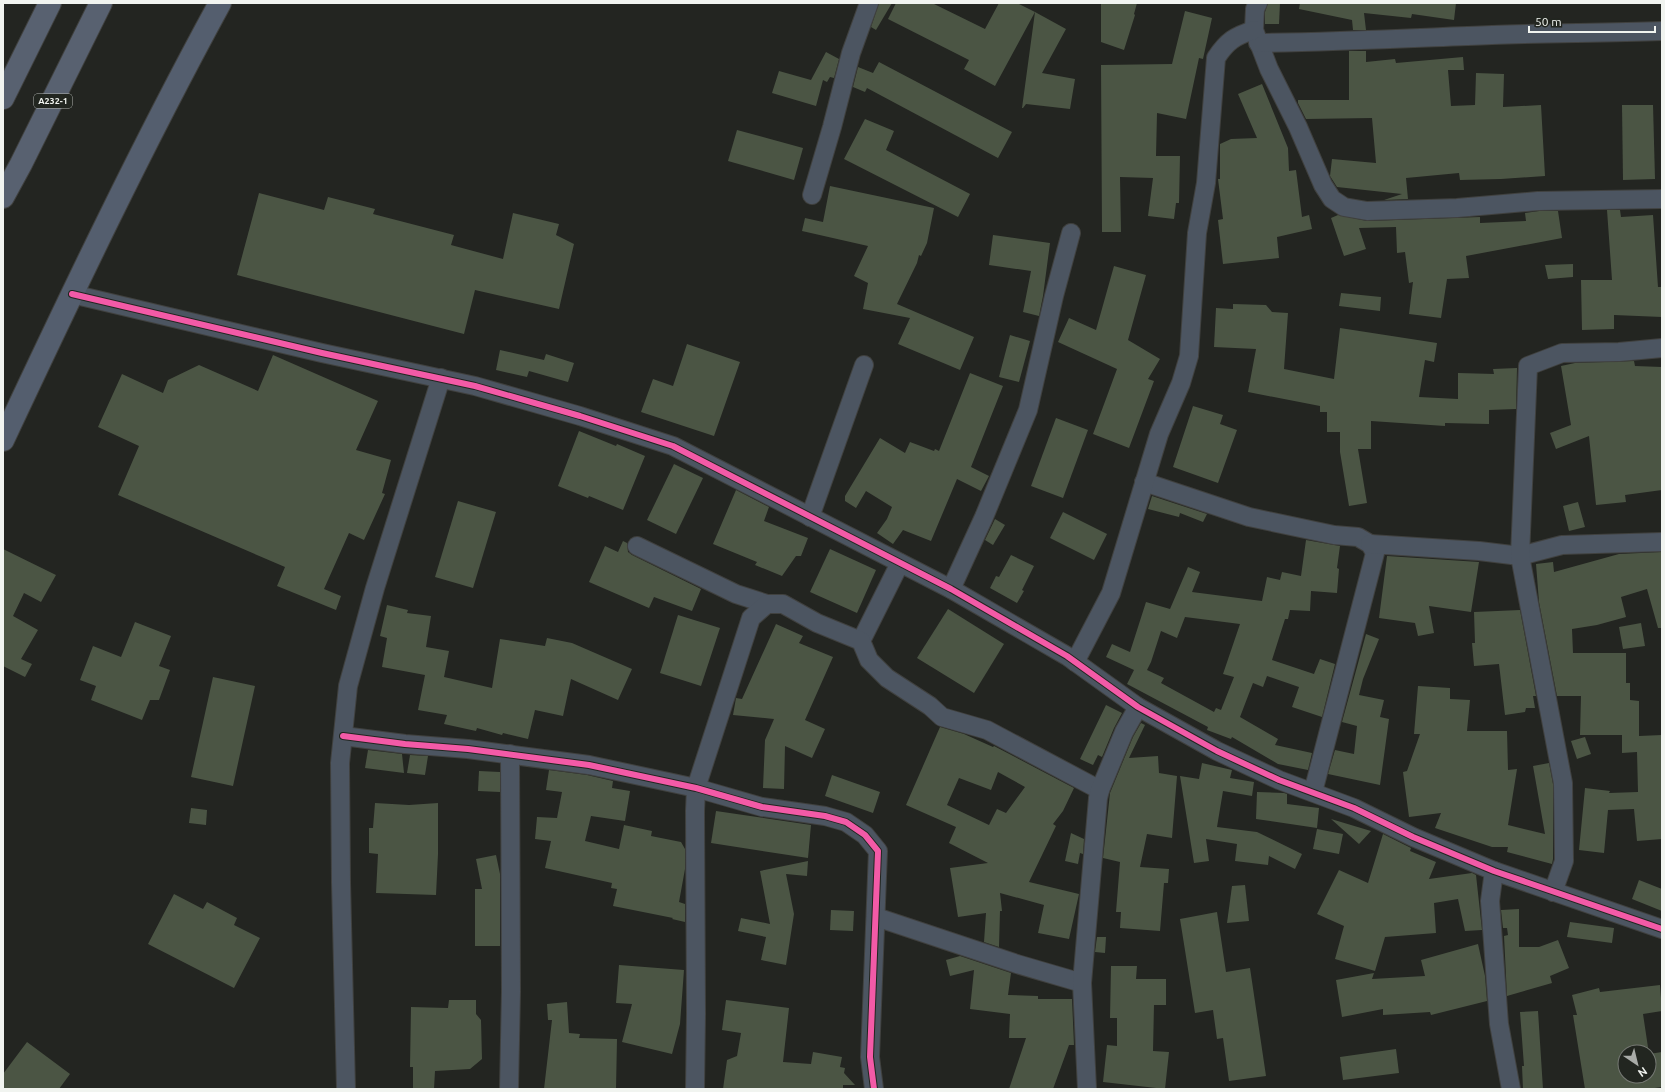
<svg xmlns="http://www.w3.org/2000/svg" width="1665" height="1092" font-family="Ubuntu,sans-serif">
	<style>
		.building { fill: #4b5544; fill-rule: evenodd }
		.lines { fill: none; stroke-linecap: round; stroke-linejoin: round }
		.street-casing { stroke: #40413f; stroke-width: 20 }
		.secondary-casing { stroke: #40413f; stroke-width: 24 }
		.highway-casing { stroke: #40413f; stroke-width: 24 }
		.street { stroke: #4c5561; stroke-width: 18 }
		.secondary { stroke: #545e6e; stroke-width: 22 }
		.highway { stroke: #586170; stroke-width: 22 }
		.cycleway-casing { stroke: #222620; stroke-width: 8 }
		.cycleway { stroke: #f35aa7; stroke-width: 6 }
		.labels { text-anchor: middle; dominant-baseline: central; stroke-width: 3.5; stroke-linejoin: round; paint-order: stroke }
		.shield { fill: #222620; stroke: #b3b6b2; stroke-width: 1 }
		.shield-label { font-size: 9px; font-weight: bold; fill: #f1f4f0 }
	</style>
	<rect width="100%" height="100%" fill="#232521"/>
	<!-- building -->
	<g class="building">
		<path d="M879,3H892L876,30L871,27Z"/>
		<path d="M896,3H932L985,29L999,3H1017L1035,12L995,86L964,69L969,60L888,19Z"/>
		<path d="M1101,3H1137L1134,14L1135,15L1124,50L1101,42Z"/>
		<path d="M1268,3H1280L1279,24H1265V12Z"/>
		<path d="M1300,3H1456L1454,20L1412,14L1411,18L1364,13L1366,30H1353L1352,20L1299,9Z"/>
		<path d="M1185,11L1212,18L1203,59L1199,58L1186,119L1157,113L1156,156H1180L1179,203H1176L1174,219L1148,216L1153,178L1120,177L1121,232H1102L1101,65L1172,64Z"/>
		<path d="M1035,12L1066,29L1042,73L1075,79L1070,109L1026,104L1023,108H1022Z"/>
		<path d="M1349,51H1366V62L1395,59L1396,63L1463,57L1464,70H1448L1451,106L1475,105L1476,73L1504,74L1503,107L1541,105L1545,176L1501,179L1460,180L1459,173L1406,178L1408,199L1384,200L1402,194L1337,187L1330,176L1332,159L1376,163L1372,118L1306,119L1298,103V100H1349Z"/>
		<path d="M826,52L839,59L834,78L830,77L827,82L823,80L816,106L772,93L779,71L811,80Z"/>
		<path d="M879,62L1012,132L998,158L867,88L865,92L853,87L858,67L873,73Z"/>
		<path d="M1262,84L1288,148L1289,171L1296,170L1302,217L1309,215L1312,229L1277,237L1279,258L1223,264L1218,220L1223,219L1218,179H1220V144L1231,139L1257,138L1238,94Z"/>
		<path d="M1622,105H1653L1655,179L1623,180Z"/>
		<path d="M865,119L894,131L886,150L970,194L958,217L844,159Z"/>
		<path d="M737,130L803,148L794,180L728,161Z"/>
		<path d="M830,186L934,208L927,243L921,256L919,255L917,263L897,304L974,337L960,370L898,344L910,318L863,309L868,283L854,276L868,246L802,231L805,218L823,222Z"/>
		<path d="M259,193L324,210L328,197L375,209L373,214L454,235L451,245L503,259L513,213L559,224L556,235L574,244L559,309L475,290L464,334L237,275Z"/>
		<path d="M1607,210H1620L1621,217L1653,215L1658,287H1662V317L1614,315V329L1582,330L1581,280H1612Z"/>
		<path d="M1539,211H1558L1562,238L1466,256L1469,278L1447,279L1441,318L1409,314L1413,282L1409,283L1405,252L1397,253L1396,227L1359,228L1366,249L1344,256L1331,218L1338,215L1367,221L1480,217V223L1526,221L1525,213Z"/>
		<path d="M993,235L1050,243L1043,296L1039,316L1023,312L1031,271L989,265Z"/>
		<path d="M1573,264V277L1548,279L1545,265Z"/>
		<path d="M1114,266L1146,275L1128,340L1160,359L1148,379L1154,381L1129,448L1093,434L1117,369L1058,342L1069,318L1096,330Z"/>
		<path d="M1341,293L1381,297L1380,311L1339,306Z"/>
		<path d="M1233,304L1266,305L1272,312L1288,313L1284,369L1334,379L1340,328L1437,343L1434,362L1425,360L1419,397L1458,399V373L1494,374L1493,369L1517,368L1516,409L1489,410V424L1445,423V426L1371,421V449H1358L1367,503L1349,506L1340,452V432H1327V412H1320V406L1248,392L1256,349L1214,347L1216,308L1233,309Z"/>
		<path d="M1010,335L1030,341L1019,382L999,377Z"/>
		<path d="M687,344L740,362L714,436L641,412L653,379L673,386Z"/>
		<path d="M500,350L544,360L546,354L574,363L568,382L529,371L527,377L496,370Z"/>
		<path d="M273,355L378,401L356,450L391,460L382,493L385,494L364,540L349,533L324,589L341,596L336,610L277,586L285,567L118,495L139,446L98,427L122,374L163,393L168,380L199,365L258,391Z"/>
		<path d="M1634,361L1635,366L1662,367V490L1625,495L1626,502L1596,505L1589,436L1556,449L1550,433L1571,425L1561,366L1575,363Z"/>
		<path d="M970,373L1003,386L971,467L989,476L981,491L957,479L931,541L903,530L893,544L877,533L887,519L892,507L866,491L856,508L845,501V496L880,438L905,453L910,442L934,451L935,449L939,451Z"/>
		<path d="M1193,406L1223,415L1220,424L1237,430L1218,483L1173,467Z"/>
		<path d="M1056,418L1088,430L1063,498L1031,486Z"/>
		<path d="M579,431L616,446L617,444L645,456L623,510L589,496L588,498L558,486Z"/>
		<path d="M674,464L703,478L676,534L647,520Z"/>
		<path d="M736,490L769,507L764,521L808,538L801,556H796L782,576L755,565L757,562L713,544Z"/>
		<path d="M1152,496L1207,514L1203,522L1180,513L1179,517L1148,509Z"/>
		<path d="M458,501L496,512L473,588L435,577Z"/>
		<path d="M1578,502L1585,527L1569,531L1563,506Z"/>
		<path d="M1063,512L1107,534L1094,560L1050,538Z"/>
		<path d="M995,519L1005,525L993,545L985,540Z"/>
		<path d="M1306,540L1340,546L1337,568L1339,569L1337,593L1311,591L1310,611L1290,610L1288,619H1285L1272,660L1314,674L1320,659L1335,664L1322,717L1292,707L1299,687L1267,676L1263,687L1253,683L1240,717L1278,739L1275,745L1312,753L1308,770L1278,764L1232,737L1231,739L1207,730L1208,727L1127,684L1134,670L1106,657L1112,644L1130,652L1146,602L1170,609L1188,567L1200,572L1192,592L1262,601L1267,577L1280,580L1282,572L1301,576ZM1185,617L1240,624L1223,674L1234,677L1221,710L1216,708L1214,712L1161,683L1164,678L1147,670L1151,662L1161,631L1177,638Z"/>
		<path d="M623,541L627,543L628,552L632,555L701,589L692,611L654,597L649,608L589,582L605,546L618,552Z"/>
		<path d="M3,549L56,575L41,602L24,593L13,616L38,630L21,659L32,664L25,677L3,666Z"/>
		<path d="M830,549L876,570L857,613L810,592Z"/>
		<path d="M1662,552V628H1658L1647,589L1621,597L1626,617L1597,625L1572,629L1573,653H1626V683H1630V700L1639,701V736L1662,735V839L1637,841L1634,809L1608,810L1604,853L1579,850L1585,788L1610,791L1609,793L1638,792L1637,752L1622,753V735H1580L1581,696H1557L1539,602L1536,564L1553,562L1554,572L1619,554Z"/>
		<path d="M1011,555L1034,566L1022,590L1024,591L1017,603L990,588L996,576L999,577Z"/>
		<path d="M1387,556L1479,562L1471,612L1429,606L1434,633L1418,636L1415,623L1379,618Z"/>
		<path d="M387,605L408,610L407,613L431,616L426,647L449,651L444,677L492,688L500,639L545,646L547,638L572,643L632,669L618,700L571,679L563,716L535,710L528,739L503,733L502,735L477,728L476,731L444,724L447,715L418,710L425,675L382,667L387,638L380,636Z"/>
		<path d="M948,609L1004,644L974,693L917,658Z"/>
		<path d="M1520,610L1536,696H1533L1535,708H1526L1525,712L1505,715L1499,664L1474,666L1472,643H1475L1474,612Z"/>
		<path d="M678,615L720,628L701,686L660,673Z"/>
		<path d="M135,622L171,636L159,666L170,670L159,700H150L142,720L91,700L96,686L80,680L93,646L121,657Z"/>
		<path d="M1641,623L1645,646L1623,649L1619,627Z"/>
		<path d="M776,624L803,636L799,643L833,657L805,720L825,729L812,758L785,746L784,789L763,788L765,740L774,719L733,715L736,698L742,699Z"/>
		<path d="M1366,634L1379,639L1363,679L1359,695L1384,700L1380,717L1389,719L1380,785L1328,774L1335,750L1354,754L1357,726L1342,722Z"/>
		<path d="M213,677L255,686L233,786L191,777Z"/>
		<path d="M1418,686L1450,688V699L1470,700L1467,731H1507L1508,770L1517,769L1508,825L1545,834L1533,766L1549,763L1553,784V859L1552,864L1507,852L1508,847H1492L1435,828L1441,813L1409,817L1403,772L1407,771L1420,734H1414Z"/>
		<path d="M1106,705L1122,713L1114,728L1102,757L1098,755L1093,765L1080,759Z"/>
		<path d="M1141,723L1145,725L1129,758L1158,756L1159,773L1177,776L1172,838L1147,834L1140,867L1169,869L1168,883H1164L1160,931L1120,928L1121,912H1116L1120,862L1103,858L1110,793L1133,737Z"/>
		<path d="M940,727L964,734L993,747L994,746L1074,788L1063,811L1053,824L1056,826L1029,882L1079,894L1069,939L1038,933L1044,905L1000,893L1002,911H1000L999,947L984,942L986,913L958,917L950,868L988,863L949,843L956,827L906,805ZM998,772L1025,787L1006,813L997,809L989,825L947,805L959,778L991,790Z"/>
		<path d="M1585,737L1591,754L1577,759L1571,741Z"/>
		<path d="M368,750L402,754L404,773L365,768Z"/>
		<path d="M410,755L428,756L425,775L407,773Z"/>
		<path d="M1202,763L1232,770L1230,778L1254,782L1252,796L1223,791L1217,827L1257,832L1302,854L1295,869L1269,856L1268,865L1235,861L1237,844L1206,839L1209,861L1194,863L1180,776L1199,779Z"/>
		<path d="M549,770L587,775L613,781L612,788L630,791L625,821L591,816L585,841L619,849L624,825L652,831L651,836L681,842L685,849V869L679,902L685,904V922L672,919L673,918L613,906L617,889L611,888L612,883L545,868L551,841L535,839L537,817L557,818L562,792L546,790Z"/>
		<path d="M479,771L500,772V792L478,791Z"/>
		<path d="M832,775L880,792L873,813L825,796Z"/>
		<path d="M1257,792L1284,793L1287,794V804L1319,808L1317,828L1256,819Z"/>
		<path d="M375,803L409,805L438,803V854L436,895L376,893L378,854L369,853V828H373Z"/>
		<path d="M191,808L207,810L206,825L189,823Z"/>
		<path d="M716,811L811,825L808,858L711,843Z"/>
		<path d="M1331,819L1371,831L1359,844Z"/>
		<path d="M1317,829L1343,834L1339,854L1313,849Z"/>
		<path d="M1071,833L1084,839L1083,854L1080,853L1078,864L1065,861Z"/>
		<path d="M1383,834L1411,848L1410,851L1436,862L1429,879L1472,873L1476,875L1482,930L1465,931L1458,899L1434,903L1436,933L1385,937L1375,971L1335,959L1344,926L1317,914L1339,870L1368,883Z"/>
		<path d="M496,855L500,874V946H475V889H482L476,859Z"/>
		<path d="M808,861L807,876L786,874L794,914L786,965L761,960L766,937L738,931L741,918L770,924L760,871Z"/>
		<path d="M1639,880L1662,889V911L1632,899Z"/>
		<path d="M1245,885L1249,921L1227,923L1232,886Z"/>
		<path d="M174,894L203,909L207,902L237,918L234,925L260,938L234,988L148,944Z"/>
		<path d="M1519,909V947H1539L1558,940L1569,968L1550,976L1552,983L1507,996L1504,936L1508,935L1507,928H1503L1501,910Z"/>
		<path d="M831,910L854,911L853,931L830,930Z"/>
		<path d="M1217,912L1226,972L1250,968L1266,1076L1229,1081L1223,1038L1217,1039L1213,1010L1195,1013L1180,919Z"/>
		<path d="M1570,922L1614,928L1612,943L1567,937Z"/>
		<path d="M1097,937H1106L1105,953L1095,952Z"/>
		<path d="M1478,944L1485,976L1487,1001L1431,1015L1430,1012L1383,1015V1009L1342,1017L1336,980L1374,973L1372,979L1425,976L1421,960Z"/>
		<path d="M960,956L1011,973L1008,995L1038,996V999H1072L1074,1045H1069L1053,1089H1009L1026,1038H1009L1010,1014L970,1009L974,970L950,976L946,960Z"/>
		<path d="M619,965L684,970L680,1024L672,1054L622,1042L632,1004L616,1003Z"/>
		<path d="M1111,966H1137L1136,979H1166V1005H1154L1153,1051L1169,1052L1165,1089L1103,1082L1107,1045L1117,1046V1018H1110Z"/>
		<path d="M1660,985L1662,1011L1643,1014L1649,1054L1662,1052V1087L1648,1089H1585L1573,1015H1577L1572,995L1599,988L1600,992ZM1625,1052H1649V1076H1625Z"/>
		<path d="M449,1000H476V1014L481,1020L482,1059L470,1069L435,1071L434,1089H413V1067H410L411,1007L448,1008Z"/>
		<path d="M726,1000L789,1008L783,1062L811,1064L813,1052L842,1057L840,1067L845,1068L844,1073L855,1085H843V1089H723L727,1060L737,1056L741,1033L722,1030Z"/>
		<path d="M567,1002L569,1033L580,1034L579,1038L617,1039L616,1089H544L552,1020H548L547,1004Z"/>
		<path d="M1538,1011L1543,1089H1523L1522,1066H1524L1520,1012Z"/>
		<path d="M27,1042L70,1074L59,1089H3V1074Z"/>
		<path d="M1396,1049L1399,1073L1343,1080L1340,1057Z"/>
	</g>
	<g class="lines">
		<!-- street casing -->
		<g class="street-casing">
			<g id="street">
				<path d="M1258,3L1255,9L1254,30L1269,69L1298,127L1323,185L1332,199L1344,207L1367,211L1457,208L1538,201L1662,199"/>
				<path d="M1258,43C1336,42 1414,38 1492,35C1549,33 1605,33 1662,31"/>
				<path d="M812,195L832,127L851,53L869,3"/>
				<path d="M72,294L322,353L475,386L580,416L673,446L951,589L1067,656L1138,707L1217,751L1279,780L1354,808L1413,837L1494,871L1662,929"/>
				<path d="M1144,482L1249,517L1334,535L1358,537L1370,544L1375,553L1313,792"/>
				<path d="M810,517L864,365"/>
				<path d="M1370,544L1479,551L1520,556L1562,545L1662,542"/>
				<path d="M637,546L736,594L767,604"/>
				<path d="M951,589L984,517L1028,410L1054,296L1071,233"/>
				<path d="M861,641L900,563"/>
				<path d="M1075,662L1111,593L1159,434L1181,383L1189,356L1197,233L1206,183L1216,58C1227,41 1235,36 1254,30"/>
				<path d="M343,736L405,744L468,749L589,765L696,788L762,807L825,816L846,822L865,835L878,851L870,1057L874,1089"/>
				<path d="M1494,871L1490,901L1499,1024L1511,1089"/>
				<path d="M1553,892L1564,861L1563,783L1520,556L1528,366L1562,353L1619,352L1662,348"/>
				<path d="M876,917L1017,964L1082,983"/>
				<path d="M346,1089L341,882L340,763L348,686L375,588L441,378"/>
				<path d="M509,1089L511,991L510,754"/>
				<path d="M695,1089L696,1014L695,811L696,788L751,618L767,604H783L817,623L861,641L869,660L887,678L930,706L942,717L987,730L1100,790"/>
				<path d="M1087,1089L1082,983L1098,798L1100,790L1124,732L1138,707"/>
			</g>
		</g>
		<!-- secondary casing -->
		<g class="secondary-casing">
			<path id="secondary" d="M3,440C72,293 142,146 220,3"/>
		</g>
		<!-- highway casing -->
		<g class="highway-casing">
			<g id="highway">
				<path d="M3,98L50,3"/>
				<path d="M3,197L21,164L101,3"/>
			</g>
		</g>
		<!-- street -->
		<use href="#street" class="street"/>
		<!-- secondary -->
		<use href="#secondary" class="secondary"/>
		<!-- highway -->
		<use href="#highway" class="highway"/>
		<!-- cycleway casing -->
		<g class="cycleway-casing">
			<g id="cycleway">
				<path d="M72,294L322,353L475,386L580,416L673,446L951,589L1067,656L1138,707L1217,751L1279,780L1354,808L1413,837L1494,871L1662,929"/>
				<path d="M343,736L405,744L468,749L589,765L696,788L762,807L825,816L846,822L865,835L878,851L870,1057L874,1089"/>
			</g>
		</g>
		<!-- cycleway -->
		<use href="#cycleway" class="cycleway"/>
	</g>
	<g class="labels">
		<!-- shield labels -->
		<rect class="shield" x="34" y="94" width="38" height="14" rx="3"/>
		<g class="shield-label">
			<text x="53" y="101">A232-1</text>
		</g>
	</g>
	<!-- border -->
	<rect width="1665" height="1092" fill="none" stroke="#f1f4f0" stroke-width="8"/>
	<!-- north arrow -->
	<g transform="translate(1637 1064) rotate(145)"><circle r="19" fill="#222620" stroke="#757873"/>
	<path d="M0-3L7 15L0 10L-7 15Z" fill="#a9aca8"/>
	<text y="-6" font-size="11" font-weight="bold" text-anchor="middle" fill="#f1f4f0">N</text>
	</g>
	<!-- scale -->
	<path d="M1529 26v6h126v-6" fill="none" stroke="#f1f4f0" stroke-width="2"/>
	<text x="1535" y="26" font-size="12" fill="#f1f4f0" stroke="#222620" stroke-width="3" paint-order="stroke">50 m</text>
</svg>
